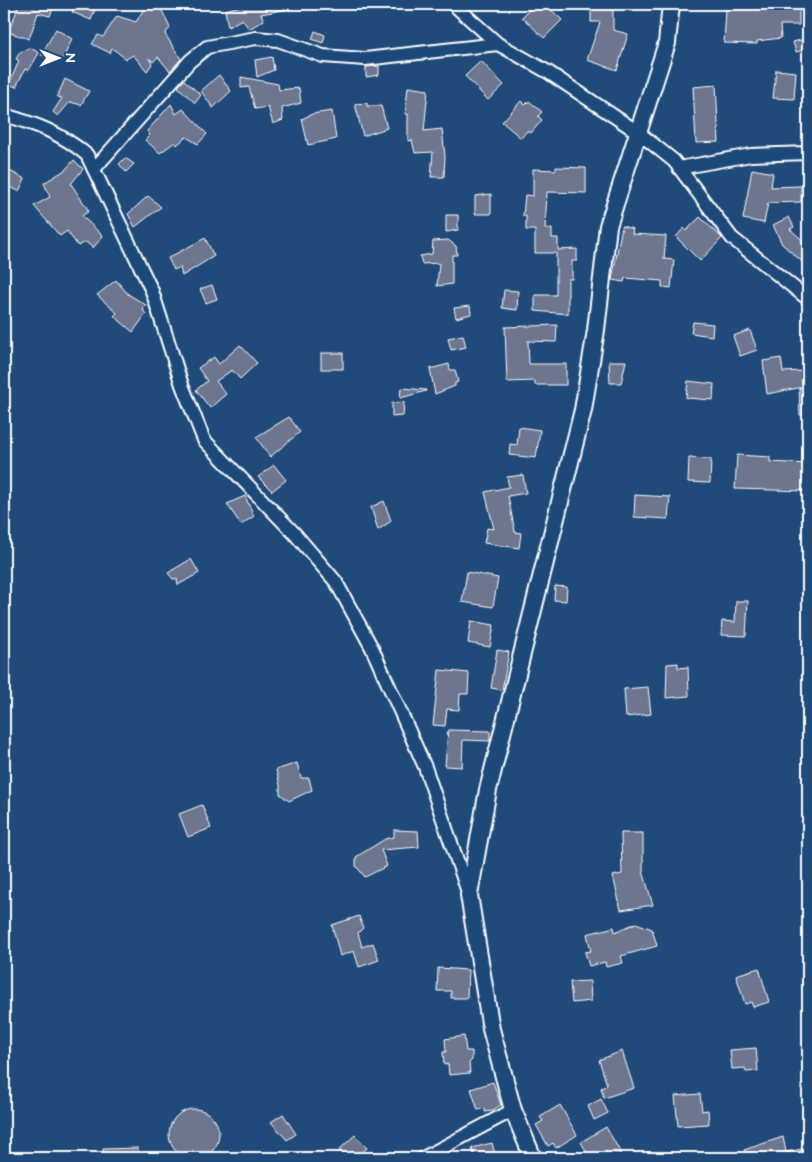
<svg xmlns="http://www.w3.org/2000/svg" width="812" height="1162" font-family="'Architects Daughter',sans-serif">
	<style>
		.building { fill: #6d758f; stroke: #fff }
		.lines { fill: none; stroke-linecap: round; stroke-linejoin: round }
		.minor-casing { stroke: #fff; stroke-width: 16 }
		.tertiary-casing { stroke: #fff; stroke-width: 20 }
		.minor { stroke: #1f4a7a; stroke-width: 12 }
		.tertiary { stroke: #1f4a7a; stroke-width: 16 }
	</style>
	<rect width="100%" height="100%" fill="#1f4a7a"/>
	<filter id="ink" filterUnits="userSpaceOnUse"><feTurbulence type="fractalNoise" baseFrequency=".02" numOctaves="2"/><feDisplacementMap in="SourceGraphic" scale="10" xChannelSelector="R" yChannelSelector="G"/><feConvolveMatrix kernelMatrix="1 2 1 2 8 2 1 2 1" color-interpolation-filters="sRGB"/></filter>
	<g filter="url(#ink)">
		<!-- building -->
		<g class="building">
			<path d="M15,4H47L54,6L50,16L38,13L29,39L8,32L18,8L14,7Z"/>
			<path d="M76,4H97L91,20L72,12Z"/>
			<path d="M147,4H159L170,28L165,34L181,59L170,71L158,57L153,62L149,58L152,64L147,71L133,55L126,59L112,48L110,53L92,44L98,35L103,37L117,16L136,22Z"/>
			<path d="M248,4H294V8L261,14L264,20L249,29L242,19L228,27L225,10Z"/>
			<path d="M535,4H545L562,20L544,38L522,17Z"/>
			<path d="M591,4H613V30L628,34L617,70L587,60L600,22H591Z"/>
			<path d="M752,4H799V25H780L781,38L757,41V44L724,43L726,9H752Z"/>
			<path d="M56,29L72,39L62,61L41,55Z"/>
			<path d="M315,31L325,35L323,43L312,39Z"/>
			<path d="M805,39L807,49L796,52L793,42Z"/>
			<path d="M31,48L39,53L29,70L25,69L16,87L9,84L19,61L16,59L20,52Z"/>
			<path d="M272,57L274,70L257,77L255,60Z"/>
			<path d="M481,61L504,85L488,100L465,76Z"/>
			<path d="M379,66V75L366,77V67Z"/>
			<path d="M776,70L796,72L794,99L773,98Z"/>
			<path d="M219,75L231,91L213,108L201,91Z"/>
			<path d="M241,77L278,84L279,90L299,88L301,103L282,108L283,120L273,124L268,107L255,109L249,87L241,88Z"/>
			<path d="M65,79L89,91L81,105L70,102L58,116L53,112L62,98L57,97Z"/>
			<path d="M184,80L201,95L195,103L178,87Z"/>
			<path d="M716,85L719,142L696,143L693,87Z"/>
			<path d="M408,87L428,90L424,131L442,129L445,156L444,177H431L433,152L415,153L412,140L408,141V114H405Z"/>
			<path d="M521,101L525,105L529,101L542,112L538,116L542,120L531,133L527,131L521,138L502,122Z"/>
			<path d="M367,103V106H381L387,128L363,136L355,104Z"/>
			<path d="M171,104L176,114L183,109L207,134L198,144L186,137L177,145L175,142L160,153L145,140L150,135L147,131Z"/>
			<path d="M332,111L336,139L308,145L302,119L312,114Z"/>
			<path d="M125,158L134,164L126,172L119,164Z"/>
			<path d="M74,160L83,169L71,184L89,211L82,216L103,236L93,248L86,242L78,246L67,231L60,236L34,206L50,197L44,183L65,170Z"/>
			<path d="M556,167L586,168V193L547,192L545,229H552V238H558V250L577,249V261H572V279H568V314L535,311V295H556V253H535V230H526V216H523L525,195L533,196V169L556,170Z"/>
			<path d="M4,168L25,179L19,191L4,185Z"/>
			<path d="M752,169L773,173L771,187L801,186V202L768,203L764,223L743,219Z"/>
			<path d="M491,194V214H475V196Z"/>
			<path d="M148,196L161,207L135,227L128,214Z"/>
			<path d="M446,215H458V230L446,232Z"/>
			<path d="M700,217L722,238L700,261L676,237L684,228L686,231Z"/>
			<path d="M789,217L794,227L790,229L808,245V267L782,244L773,225Z"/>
			<path d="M622,226L633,229L632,234L666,236L664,259L674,260L671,288L662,287V281L625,278L624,282L612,280Z"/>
			<path d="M205,238L214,256L182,276L180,267L174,270L168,258Z"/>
			<path d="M448,240L456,246L457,255H452V284L437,286L439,263L422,264L420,256L432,254L433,241Z"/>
			<path d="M116,280L128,294L146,305L143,310L146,314L133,332L114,316L117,313L97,295Z"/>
			<path d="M212,285L217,299L206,303L200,289Z"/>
			<path d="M504,290L518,291L517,310L502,308Z"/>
			<path d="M470,306L471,314L456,318L454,308Z"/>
			<path d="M693,322L713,324L712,336L691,333Z"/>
			<path d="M557,325L556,342L528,341L529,364H566V385H535V381L507,382L505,327Z"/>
			<path d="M750,330L757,350L740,356L733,336Z"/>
			<path d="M463,335L466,347L451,350L448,338Z"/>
			<path d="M240,345L257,363L240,379L232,370L216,381L226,394L210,408L196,390L207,381L198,368L214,357L219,364Z"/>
			<rect x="321" y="353" width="22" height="16"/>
			<path d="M781,358L783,372L803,371V387L767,394L763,361Z"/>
			<path d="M609,361H626L621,383H610Z"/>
			<path d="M449,364L450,370H455L458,382L455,383V386L435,394L430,369Z"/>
			<path d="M688,381L714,384L713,400L686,398Z"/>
			<path d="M401,388L426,390V391L400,398Z"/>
			<path d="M799,388H808V415H800Z"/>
			<path d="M404,402L403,416L392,417V403Z"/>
			<path d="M289,417L300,432L270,457L256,437Z"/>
			<path d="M519,427L540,430L536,458L509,455L510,444L517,445Z"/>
			<path d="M737,455L770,457V462L808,464V491L735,489Z"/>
			<path d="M689,458L711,459L710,483L688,482Z"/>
			<path d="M274,465L286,480L272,491L258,477Z"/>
			<path d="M523,475L526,493L508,496L515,532L521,533L519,548L484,543L487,528L494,529L485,492L509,487L507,477Z"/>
			<path d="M635,495L670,497L668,519L634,517Z"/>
			<path d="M245,496L254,516L241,525L227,504Z"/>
			<path d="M384,501L391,521L378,530L371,507Z"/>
			<path d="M191,559L199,573L178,585L177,579H173L168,573Z"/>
			<path d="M467,572L498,578L493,607L462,602Z"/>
			<path d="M555,586L567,587L566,601L554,600Z"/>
			<path d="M736,601H748L746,636L721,635L722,621L735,622Z"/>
			<path d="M471,621L494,625L490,647L468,643Z"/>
			<path d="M497,650L509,652L502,690L491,688Z"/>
			<path d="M678,663V668L688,667L689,696L666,698L667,664Z"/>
			<path d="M439,670L469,673L468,694H460L459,710L447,709L445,726L433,725Z"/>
			<path d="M648,687L651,714L626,717L624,689Z"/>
			<path d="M448,730L490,731V741L463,740L462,767L445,766Z"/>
			<path d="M297,763L301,778H309L312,790L289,801L280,794V785L276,770Z"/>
			<path d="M202,805L211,828L188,837L179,814Z"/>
			<path d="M394,830L418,831L419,847L381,850L387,866L365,877L356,866V857L385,839L394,837Z"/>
			<path d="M621,833H643V871L653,905L621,910L613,876L622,874Z"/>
			<path d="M359,916L363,928L358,933L362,947L373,943L379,960L359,967L354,951L340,956L332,925Z"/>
			<path d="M636,923L652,929L657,946L621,956L623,963L606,967L605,962L589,966L585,952L591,951L587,934L614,927L615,932Z"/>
			<path d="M438,968L468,970L467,998H451V991H437Z"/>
			<path d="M759,968L769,1002L753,1007L751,1002L745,1004L736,975Z"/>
			<path d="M590,981L591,1001L572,1003L570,982Z"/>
			<path d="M464,1036L466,1051H472V1060L469,1063L470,1073L449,1075L448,1064L444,1065L443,1052H446L445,1039Z"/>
			<path d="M756,1048L758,1071L746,1072L745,1068L732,1069L730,1050Z"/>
			<path d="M622,1051L634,1088L604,1098L601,1088L607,1085L599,1060Z"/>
			<path d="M493,1082L501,1105L492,1111L485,1112V1108L478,1110L471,1089Z"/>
			<path d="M700,1094L702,1111L708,1110L709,1124L678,1126L675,1096Z"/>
			<path d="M601,1099L608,1113L594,1120L588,1106Z"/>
			<path d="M560,1105L577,1135L556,1148L553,1143L548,1146L536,1125L543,1121L540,1117Z"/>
			<circle cx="194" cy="1134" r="25"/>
			<path d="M283,1114L296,1134L287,1140L271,1122Z"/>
			<path d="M606,1127L621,1153L612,1158H590L581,1142Z"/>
			<path d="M355,1135L367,1148L356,1158H347L339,1150Z"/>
			<path d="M783,1137L786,1152L808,1148V1158H747L744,1150Z"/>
			<path d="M492,1143L496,1158H475L472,1148Z"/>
			<path d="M138,1148V1158H103V1149Z"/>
		</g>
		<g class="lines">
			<!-- minor casing -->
			<g class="minor-casing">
				<g id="minor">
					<path d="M453,4L498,44L548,72L639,133L674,161L732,238L808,299"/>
					<path d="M4,115C36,124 61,133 87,155L152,291L182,385L204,440L295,534L336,582L372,648L425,767L469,895"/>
					<path d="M679,168L751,155L808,153"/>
					<path d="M94,169L190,61L207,47L256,38L278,40L323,56L365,59L498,44"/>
					<path d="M423,1158L513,1110"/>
				</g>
			</g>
			<!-- tertiary casing -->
			<g class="tertiary-casing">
				<path id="tertiary" d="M533,1158L513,1110L491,1029L469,895L488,790L583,410L596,330L608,226L667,43L671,4"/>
			</g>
			<!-- minor -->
			<use href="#minor" class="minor"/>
			<!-- tertiary -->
			<use href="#tertiary" class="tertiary"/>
		</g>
	</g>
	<!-- margin -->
	<rect width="812" height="1162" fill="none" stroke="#1f4a7a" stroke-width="20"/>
	<rect x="10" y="10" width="792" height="1142" fill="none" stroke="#fff" stroke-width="2" filter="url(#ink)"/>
	<!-- north arrow -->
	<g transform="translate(58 58) rotate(90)" stroke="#1f4a7a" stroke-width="4" paint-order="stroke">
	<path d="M0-4L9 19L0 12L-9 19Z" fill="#ffffff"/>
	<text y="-8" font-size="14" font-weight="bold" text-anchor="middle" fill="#ffffff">N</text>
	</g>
</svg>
